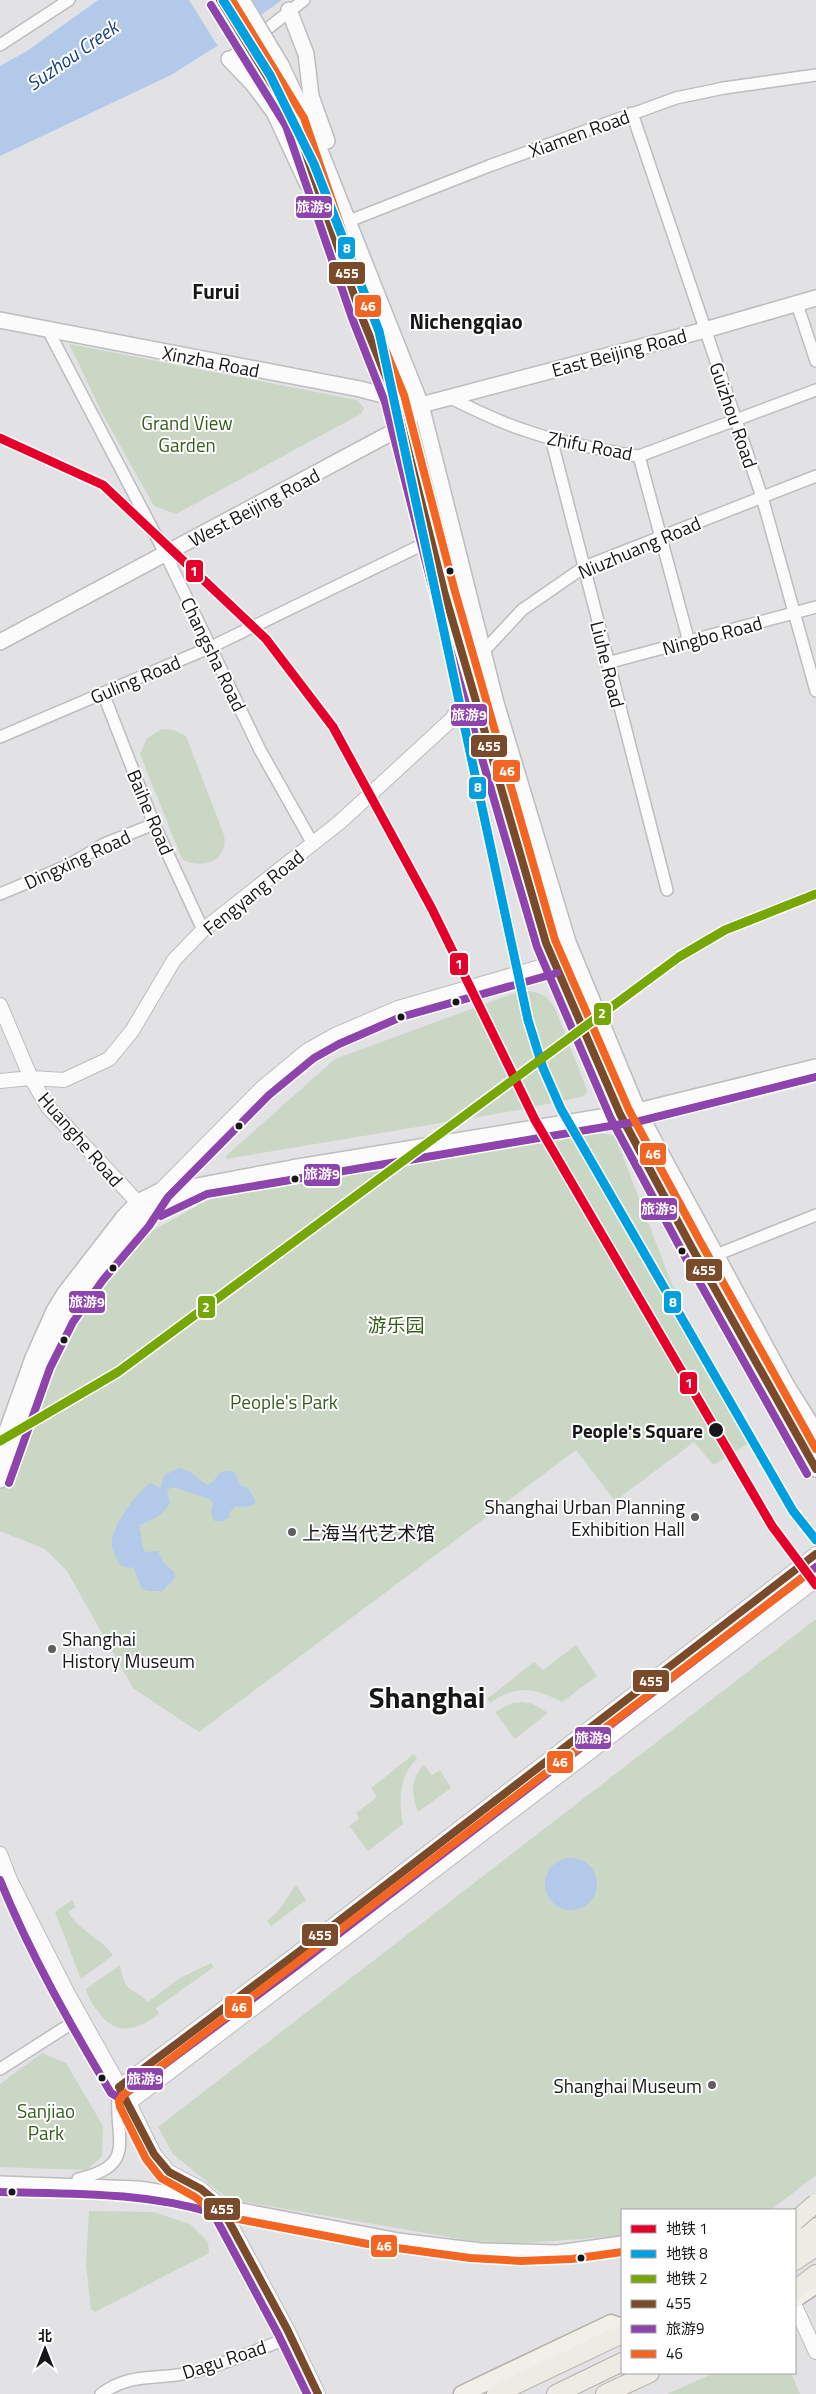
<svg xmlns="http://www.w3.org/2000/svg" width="816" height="2394" font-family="'Titillium Web','Noto Sans SC',sans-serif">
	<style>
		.green { fill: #c9d7c4 }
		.water { fill: #b2c9e9 }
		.pier { fill: #e2e2e5 }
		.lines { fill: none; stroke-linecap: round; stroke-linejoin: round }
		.minor-casing { stroke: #bdbdbf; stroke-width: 14 }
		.tertiary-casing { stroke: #bdbdbf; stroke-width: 16 }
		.secondary-casing { stroke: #bdbdbf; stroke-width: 18 }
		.primary-casing { stroke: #b5b0a8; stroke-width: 19 }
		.trunk-casing { stroke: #b5b0a8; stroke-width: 20 }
		.minor { stroke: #fbfbfb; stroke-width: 11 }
		.tertiary { stroke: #fbfbfb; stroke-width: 14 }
		.secondary { stroke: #fbfbfb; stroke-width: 15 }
		.primary { stroke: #f1efe9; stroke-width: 16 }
		.trunk { stroke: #eeebe4; stroke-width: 18 }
		.secondary-bridge-casing { stroke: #bdbdbf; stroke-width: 18; stroke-linecap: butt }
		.trunk-bridge-casing { stroke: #b5b0a8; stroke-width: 20; stroke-linecap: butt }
		.secondary-bridge { stroke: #fbfbfb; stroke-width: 15 }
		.trunk-bridge { stroke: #eeebe4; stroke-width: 18 }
		.bus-1-casing { stroke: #fff; stroke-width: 11 }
		.bus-2-casing { stroke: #fff; stroke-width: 11 }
		.bus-3-casing { stroke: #fff; stroke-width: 11 }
		.bus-1 { stroke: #7a4b2a; stroke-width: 8 }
		.bus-2 { stroke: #8e44ad; stroke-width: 8 }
		.bus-3 { stroke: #f26522; stroke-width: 8 }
		.metro-1-casing { stroke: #fff; stroke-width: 12 }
		.metro-2-casing { stroke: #fff; stroke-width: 12 }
		.metro-3-casing { stroke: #fff; stroke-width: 12 }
		.metro-1 { stroke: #e4002b; stroke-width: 9 }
		.metro-2 { stroke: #009fdf; stroke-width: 9 }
		.metro-3 { stroke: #77a706; stroke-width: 9 }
		.bus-dot { fill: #171719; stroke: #fff; stroke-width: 2 }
		.poi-dot { fill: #5e5e60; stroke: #fff; stroke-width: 2 }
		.labels { text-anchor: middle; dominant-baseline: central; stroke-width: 4; stroke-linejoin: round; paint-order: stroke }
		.street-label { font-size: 19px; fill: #171719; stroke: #fff }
		.park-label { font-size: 19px; fill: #345d1c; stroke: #fff }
		.stop-label { font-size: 19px; font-weight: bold; fill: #171719; stroke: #fff; text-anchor: end }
		.poi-label { font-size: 19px; fill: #171719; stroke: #fff; text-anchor: end }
		.water-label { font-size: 20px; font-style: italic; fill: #18437a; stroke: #fff }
		.quarter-label { font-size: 21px; font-weight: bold; fill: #171719; stroke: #fff }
		.town-label { font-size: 29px; font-weight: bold; fill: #171719; stroke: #fff }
		.line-badge { stroke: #fff; stroke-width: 2 }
		.badge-label { font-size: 14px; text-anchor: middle; font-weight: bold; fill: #fff }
	</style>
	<rect width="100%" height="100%" fill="#e2e2e5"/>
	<!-- green -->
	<g class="green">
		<path d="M69,344L357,400L364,408L361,414L176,514L154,506L103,415Z"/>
		<path d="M162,729L174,730L186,736L224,835C229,860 202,871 182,859L140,754L147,738Z"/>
		<path d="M520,991C538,991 545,993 555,1008L587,1090L586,1094L581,1097L513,1111L226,1159V1156L335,1059Z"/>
		<path d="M592,1131L615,1136L688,1326L751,1442L713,1465L694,1442L615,1501L576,1450L199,1732L133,1688L67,1571L45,1549L0,1531V1489L46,1368L74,1316L145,1235L211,1198L235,1187Z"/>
		<path d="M816,1619V2175L771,2210H622V2236L496,2245L228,2199L173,2154L158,2127Z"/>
		<path d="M576,1645L597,1676L562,1702C534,1688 518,1684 490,1703L487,1699L534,1662L543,1670Z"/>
		<path d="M523,1702L533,1704L548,1713L515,1739L495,1712L512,1703Z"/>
		<path d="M414,1754L417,1759C398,1776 399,1801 403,1824L368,1851L349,1826L359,1819L356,1813L377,1797L371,1788Z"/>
		<path d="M424,1765L432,1775L440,1770L451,1788L418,1812C412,1796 409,1779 424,1765Z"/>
		<path d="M296,1885L306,1900L271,1926L267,1921L279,1910Z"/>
		<path d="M72,1900L76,1907L68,1912C80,1931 100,1938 113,1955L81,1979L55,1912Z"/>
		<path d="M211,1963L214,1967L156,2008L159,2014C137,2030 117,2037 99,2013C93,2005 88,1998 86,1989L120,1965C126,1995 130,1985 148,2002L180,1978Z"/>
		<path d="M42,2053L66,2063L103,2126L102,2156L87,2170L0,2167V2084Z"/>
		<path d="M89,2211L154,2212L190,2224L208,2242L209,2253L95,2312L91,2309L86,2265Z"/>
		<path d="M714,2373H791L800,2394H667Z"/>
	</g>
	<!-- water -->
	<g class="water">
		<path d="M98,0H282L217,46L171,75L0,156V66L27,51Z"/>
		<path d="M179,1468L190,1472L207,1485C221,1480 213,1468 234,1472L241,1486L248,1488L256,1502L252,1506L235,1507L229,1513V1518L222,1521H214L211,1512L213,1503L209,1499L173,1487L167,1490L170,1503C162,1516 153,1520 139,1525L144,1552L158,1551L163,1562L174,1572L175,1578L162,1591H147L141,1587L134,1568L121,1566C117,1558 110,1550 112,1540C114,1524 137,1491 151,1483L160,1488L165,1475Z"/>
		<circle cx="571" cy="1884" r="26"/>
	</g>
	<!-- pier -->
	<path class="pier" d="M189,0H252L263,17L219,48Z"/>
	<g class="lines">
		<!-- minor casing -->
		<g class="minor-casing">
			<g id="minor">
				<path d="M0,45L69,0"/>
				<path d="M229,59L304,0"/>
				<path d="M632,113L762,497L816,691"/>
				<path d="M349,221L489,166L676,98L724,88L816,75"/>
				<path d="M797,304L816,361"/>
				<path d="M48,330L166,555L260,750L313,844"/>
				<path d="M450,398C474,409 498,422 524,430C558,442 594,448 629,455L639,456L816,390"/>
				<path d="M551,438L667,890"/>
				<path d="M639,456L689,642"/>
				<path d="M482,653L522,610L584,567L816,476"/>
				<path d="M607,663L816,607"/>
				<path d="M103,693L154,824L203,930"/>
				<path d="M0,737L211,647L430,541"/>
				<path d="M0,894L69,865L104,844L154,824"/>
				<path d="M716,1255L816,1215"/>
				<path d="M0,2069L80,2018"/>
				<path d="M78,2179C142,2165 111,2135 119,2087"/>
				<path d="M0,2182L138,2187L171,2192L220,2205L398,2239L481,2249L557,2251L622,2242"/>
				<path d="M101,2394C132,2371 158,2381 193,2372C226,2364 259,2349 291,2337"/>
			</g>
		</g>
		<!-- tertiary casing -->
		<g class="tertiary-casing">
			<g id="tertiary">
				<path d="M0,1005L31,1078L48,1107L145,1210"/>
				<path d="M0,1081L31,1078L64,1080L109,1059L132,1031L174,960L203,930L340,822L452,719L471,687L482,653"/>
				<path d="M160,1191L262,1088L308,1050L335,1035L398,1008L554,963"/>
				<path d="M0,1854L10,1880L68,1994L129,2103L154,2154L169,2172L201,2189L220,2205L287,2329L318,2394"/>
				<path d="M119,2087L292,1957L816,1554"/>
				<path d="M129,2103L816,1580"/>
				<path d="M795,2306L816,2352"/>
			</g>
		</g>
		<!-- secondary casing -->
		<g class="secondary-casing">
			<g id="secondary">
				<path d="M289,10L306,54L311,96L327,141"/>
				<path d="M229,59L253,84L274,112L307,183"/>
				<path d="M281,65L311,128L421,405L496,703L568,942L638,1111L787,1386L816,1432"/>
				<path d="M266,75L295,122L361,315L395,399L444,591L546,943L620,1114L692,1248L816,1469"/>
				<path d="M0,320L360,389L421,405L705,330L816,298"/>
				<path d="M0,642L402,427L421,405"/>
				<path d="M147,1212L188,1192"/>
				<path d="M0,1450L33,1358L54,1311L65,1293L123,1218L138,1202L160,1191L181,1189L292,1168L638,1111L816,1067"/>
				<path d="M0,1480C20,1428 35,1363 64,1316C92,1272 132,1237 159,1192"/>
			</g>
		</g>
		<!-- primary casing -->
		<g class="primary-casing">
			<g id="primary">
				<path d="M795,2299L816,2285"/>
				<path d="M462,2394L611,2323L622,2327"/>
			</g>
		</g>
		<!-- trunk casing -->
		<g class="trunk-casing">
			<g id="trunk">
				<path d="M795,2242L816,2227"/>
				<path d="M795,2261L816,2247"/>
				<path d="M795,2290L816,2274"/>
				<path d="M496,2394L622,2334"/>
				<path d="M556,2394L622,2362"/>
				<path d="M605,2394L650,2373"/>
			</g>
		</g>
		<!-- minor -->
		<use href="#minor" class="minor"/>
		<!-- tertiary -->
		<use href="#tertiary" class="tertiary"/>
		<!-- secondary -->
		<use href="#secondary" class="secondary"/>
		<!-- primary -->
		<use href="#primary" class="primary"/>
		<!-- trunk -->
		<use href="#trunk" class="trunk"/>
		<!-- secondary-bridge casing -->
		<g class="secondary-bridge-casing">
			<g id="secondary-bridge">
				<path d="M220,0L266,75"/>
				<path d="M242,0L281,65"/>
			</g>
		</g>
		<!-- trunk-bridge casing -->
		<g class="trunk-bridge-casing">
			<path id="trunk-bridge" d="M795,2221L816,2203"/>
		</g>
		<!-- secondary-bridge -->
		<use href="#secondary-bridge" class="secondary-bridge"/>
		<!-- trunk-bridge -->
		<use href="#trunk-bridge" class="trunk-bridge"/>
		<!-- bus-1 casing -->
		<g class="bus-1-casing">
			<g id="bus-1">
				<path d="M220,0L295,122L361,315L395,399L444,591L546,943L620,1114L692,1248L816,1469"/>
				<path d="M318,2394L287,2329L220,2205L201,2189L169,2172L154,2154L119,2087L292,1957L816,1554"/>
			</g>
		</g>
		<!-- bus-2 casing -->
		<g class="bus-2-casing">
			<g id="bus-2">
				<path d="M211,5L286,126L352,318L385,402L434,594L537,947L611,1119L683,1253L807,1474"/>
				<path d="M161,1216L207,1194L640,1121L816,1077"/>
				<path d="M9,1483L50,1368L73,1322L103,1280L149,1226L168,1197L269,1095L314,1058L339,1044L401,1017L557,973"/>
				<path d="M0,1880C30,1954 70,2024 111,2093L116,2096H122L298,1965L816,1567"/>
				<path d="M0,2192C72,2194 144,2192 213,2213L278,2334L307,2394"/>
			</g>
		</g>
		<!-- bus-3 casing -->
		<g class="bus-3-casing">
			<g id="bus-3">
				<path d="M232,0L304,118L370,312L404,395L454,588L555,940L629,1110L701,1243L816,1449"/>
				<path d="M622,2252L572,2259L521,2261L470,2258L368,2244L217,2215L195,2197L161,2178L146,2159L120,2107L119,2101L123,2095L810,1572"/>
			</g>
		</g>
		<!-- bus-1 -->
		<use href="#bus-1" class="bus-1"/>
		<!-- bus-2 -->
		<use href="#bus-2" class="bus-2"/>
		<!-- bus-3 -->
		<use href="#bus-3" class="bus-3"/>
		<!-- metro-1 casing -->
		<g class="metro-1-casing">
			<path id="metro-1" d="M0,438L103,485L266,639L333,727L432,909L535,1120L772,1526L816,1585"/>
		</g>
		<!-- metro-2 casing -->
		<g class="metro-2-casing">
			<path id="metro-2" d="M223,0L270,75L314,164L379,331L528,1020L543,1068L561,1109L793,1511L816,1540"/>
		</g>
		<!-- metro-3 casing -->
		<g class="metro-3-casing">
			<path id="metro-3" d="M0,1441L118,1372L679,957L725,930L816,894"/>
		</g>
		<!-- metro-1 -->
		<use href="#metro-1" class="metro-1"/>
		<!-- metro-2 -->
		<use href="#metro-2" class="metro-2"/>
		<!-- metro-3 -->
		<use href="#metro-3" class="metro-3"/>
	</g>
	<!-- markers -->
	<g class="bus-dot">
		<circle cx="450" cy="571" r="4.5"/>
		<circle cx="456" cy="1002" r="4.5"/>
		<circle cx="401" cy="1017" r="4.5"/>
		<circle cx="239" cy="1126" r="4.5"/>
		<circle cx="295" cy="1179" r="4.5"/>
		<circle cx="682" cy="1251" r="4.5"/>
		<circle cx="113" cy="1268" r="4.5"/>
		<circle cx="64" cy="1340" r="4.5"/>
		<circle cx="716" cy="1430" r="8"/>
		<circle cx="102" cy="2078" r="4.5"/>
		<circle cx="12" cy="2192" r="4.5"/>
		<circle cx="581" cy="2258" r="4.5"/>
	</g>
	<g class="poi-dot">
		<circle cx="695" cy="1517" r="5"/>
		<circle cx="292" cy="1532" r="5"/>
		<circle cx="52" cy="1649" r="5"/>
		<circle cx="712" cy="2085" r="5"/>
	</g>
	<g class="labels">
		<!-- street labels -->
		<g class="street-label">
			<text transform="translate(579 133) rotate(-20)">Xiamen Road</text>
			<text transform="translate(619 352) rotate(-15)">East Beijing Road</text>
			<text transform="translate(211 361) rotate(11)">Xinzha Road</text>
			<text transform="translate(734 415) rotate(71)">Guizhou Road</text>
			<text transform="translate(590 445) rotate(11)">Zhifu Road</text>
			<text transform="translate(254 507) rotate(-28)">West Beijing Road</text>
			<text transform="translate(639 547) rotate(-23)">Niuzhuang Road</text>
			<text transform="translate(712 635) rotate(-15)">Ningbo Road</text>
			<text transform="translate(214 654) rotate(64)">Changsha Road</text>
			<text transform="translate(608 664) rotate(76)">Liuhe Road</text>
			<text transform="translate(135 679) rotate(-23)">Guling Road</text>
			<text transform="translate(151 812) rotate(67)">Baihe Road</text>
			<text transform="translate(77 859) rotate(-25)">Dingxing Road</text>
			<text transform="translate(253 892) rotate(-39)">Fengyang Road</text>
			<text transform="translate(81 1139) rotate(49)">Huanghe Road</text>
			<text transform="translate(224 2359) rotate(-18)">Dagu Road</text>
		</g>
		<!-- park labels -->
		<g class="park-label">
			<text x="187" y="422">Grand View<tspan x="187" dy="22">Garden</tspan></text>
			<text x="396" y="1324">游乐园</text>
			<text x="284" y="1401">People's Park</text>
			<text x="46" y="2110">Sanjiao<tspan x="46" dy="22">Park</tspan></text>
		</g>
		<!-- stop labels -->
		<g class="stop-label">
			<text x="703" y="1430">People's Square</text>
		</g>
		<!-- poi labels -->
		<g class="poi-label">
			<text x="685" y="1506">Shanghai Urban Planning<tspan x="685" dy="22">Exhibition Hall</tspan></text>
			<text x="302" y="1532" text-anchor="start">上海当代艺术馆</text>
			<text x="62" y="1638" text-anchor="start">Shanghai<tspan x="62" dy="22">History Museum</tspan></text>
			<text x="702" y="2085">Shanghai Museum</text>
		</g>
		<!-- water labels -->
		<g class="water-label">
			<text transform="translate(72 55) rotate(-35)">Suzhou Creek</text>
		</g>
		<!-- quarter labels -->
		<g class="quarter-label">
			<text x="216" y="291">Furui</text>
			<text x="466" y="321">Nichengqiao</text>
		</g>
		<!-- town labels -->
		<g class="town-label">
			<text x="427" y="1697">Shanghai</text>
		</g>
	</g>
	<g class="line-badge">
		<rect x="295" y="195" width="38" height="24" rx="5" fill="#8e44ad"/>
		<rect x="337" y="236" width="19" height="24" rx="5" fill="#009fdf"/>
		<rect x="328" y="261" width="38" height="24" rx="5" fill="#7a4b2a"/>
		<rect x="354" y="294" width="28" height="24" rx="5" fill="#f26522"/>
		<rect x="185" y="559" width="19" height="24" rx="5" fill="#e4002b"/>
		<rect x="450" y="703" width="38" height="24" rx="5" fill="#8e44ad"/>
		<rect x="470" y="734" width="38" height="24" rx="5" fill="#7a4b2a"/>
		<rect x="492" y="759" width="29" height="24" rx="5" fill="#f26522"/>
		<rect x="468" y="776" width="19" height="24" rx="5" fill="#009fdf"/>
		<rect x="449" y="952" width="20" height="24" rx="5" fill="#e4002b"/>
		<rect x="593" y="1002" width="19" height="24" rx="5" fill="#77a706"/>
		<rect x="639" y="1142" width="28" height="24" rx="5" fill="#f26522"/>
		<rect x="303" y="1163" width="38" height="24" rx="5" fill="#8e44ad"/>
		<rect x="640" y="1197" width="38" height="24" rx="5" fill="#8e44ad"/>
		<rect x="685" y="1258" width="38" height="24" rx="5" fill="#7a4b2a"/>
		<rect x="663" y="1290" width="19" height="24" rx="5" fill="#009fdf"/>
		<rect x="68" y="1290" width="38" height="24" rx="5" fill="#8e44ad"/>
		<rect x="197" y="1295" width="19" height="24" rx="5" fill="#77a706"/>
		<rect x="679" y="1371" width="19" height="24" rx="5" fill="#e4002b"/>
		<rect x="632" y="1669" width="38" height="24" rx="5" fill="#7a4b2a"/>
		<rect x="574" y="1726" width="38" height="24" rx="5" fill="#8e44ad"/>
		<rect x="546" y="1750" width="28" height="24" rx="5" fill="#f26522"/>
		<rect x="301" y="1923" width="38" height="24" rx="5" fill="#7a4b2a"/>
		<rect x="224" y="1995" width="29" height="24" rx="5" fill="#f26522"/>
		<rect x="126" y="2067" width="38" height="24" rx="5" fill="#8e44ad"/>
		<rect x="203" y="2197" width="38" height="24" rx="5" fill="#7a4b2a"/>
		<rect x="370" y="2234" width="28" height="24" rx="5" fill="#f26522"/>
	</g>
	<g class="badge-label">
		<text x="314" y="212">旅游9</text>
		<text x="347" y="253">8</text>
		<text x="347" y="278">455</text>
		<text x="368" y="311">46</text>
		<text x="194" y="576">1</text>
		<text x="469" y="720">旅游9</text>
		<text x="489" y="751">455</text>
		<text x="507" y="776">46</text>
		<text x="478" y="792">8</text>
		<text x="459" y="969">1</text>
		<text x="602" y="1018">2</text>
		<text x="653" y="1159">46</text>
		<text x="322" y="1179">旅游9</text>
		<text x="659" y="1214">旅游9</text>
		<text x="704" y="1275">455</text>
		<text x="673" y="1307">8</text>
		<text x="87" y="1307">旅游9</text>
		<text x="206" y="1312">2</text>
		<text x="689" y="1388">1</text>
		<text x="651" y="1686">455</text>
		<text x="593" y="1743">旅游9</text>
		<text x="560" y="1767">46</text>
		<text x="320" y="1940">455</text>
		<text x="239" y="2012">46</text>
		<text x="145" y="2084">旅游9</text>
		<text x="222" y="2214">455</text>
		<text x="384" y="2251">46</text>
	</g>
	<!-- legend -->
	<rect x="621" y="2209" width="175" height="165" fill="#ffffff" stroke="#a2a2a3"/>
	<rect x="631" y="2225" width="25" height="8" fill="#e4002b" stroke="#a2a2a3"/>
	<text x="666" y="2234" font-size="15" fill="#171719">地铁 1</text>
	<rect x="631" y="2250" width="25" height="8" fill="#009fdf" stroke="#a2a2a3"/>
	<text x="666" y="2259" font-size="15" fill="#171719">地铁 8</text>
	<rect x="631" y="2275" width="25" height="8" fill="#77a706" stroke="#a2a2a3"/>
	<text x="666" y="2284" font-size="15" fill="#171719">地铁 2</text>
	<rect x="631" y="2300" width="25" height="8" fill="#7a4b2a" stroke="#a2a2a3"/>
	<text x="666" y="2309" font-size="15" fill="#171719">455</text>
	<rect x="631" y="2325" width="25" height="8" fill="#8e44ad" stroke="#a2a2a3"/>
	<text x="666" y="2334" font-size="15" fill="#171719">旅游9</text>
	<rect x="631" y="2350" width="25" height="8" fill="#f26522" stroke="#a2a2a3"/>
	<text x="666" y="2359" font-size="15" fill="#171719">46</text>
	<!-- north arrow -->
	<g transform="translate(45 2349)" stroke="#ffffff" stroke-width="4" paint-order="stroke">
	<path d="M0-4L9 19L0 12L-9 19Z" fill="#171719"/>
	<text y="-8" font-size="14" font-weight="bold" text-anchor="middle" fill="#171719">北</text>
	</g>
</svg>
